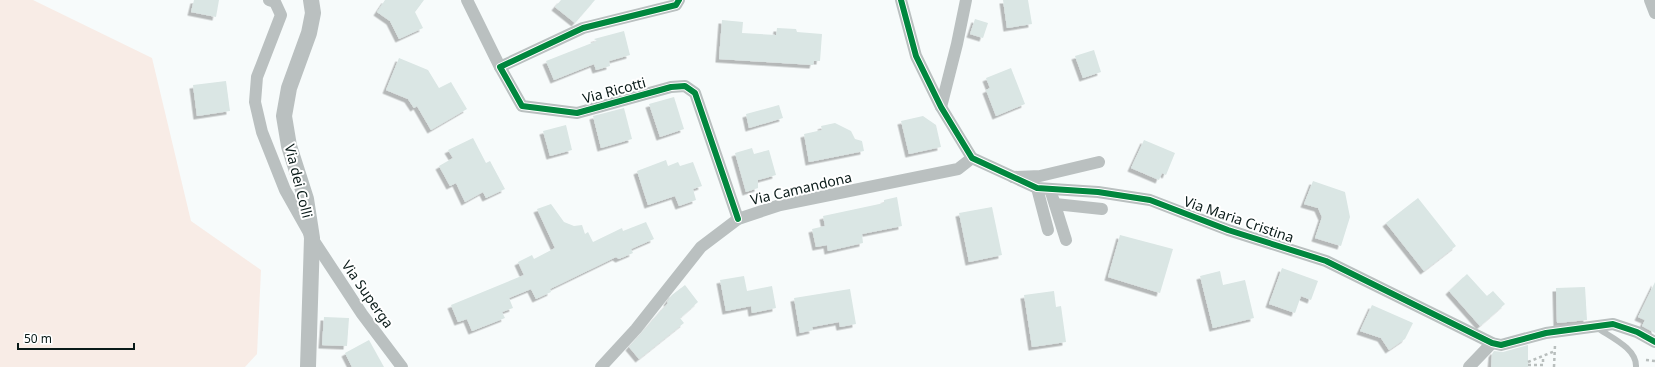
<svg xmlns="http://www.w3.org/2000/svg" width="1655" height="367" font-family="'Noto Sans',sans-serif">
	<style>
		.green { fill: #f8ece6 }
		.building { fill: #dae6e4; filter: url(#shadow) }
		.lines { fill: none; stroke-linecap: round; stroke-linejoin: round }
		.path { stroke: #b8bebd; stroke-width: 2.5; stroke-dasharray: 3 3; stroke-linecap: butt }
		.service { stroke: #bac0c0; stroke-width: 6 }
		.minor { stroke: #bac0c0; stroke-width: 12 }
		.tertiary { stroke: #bac0c0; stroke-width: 16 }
		.cycleway-casing { stroke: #fff; stroke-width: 8 }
		.cycleway { stroke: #00873e; stroke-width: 6 }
		.labels { text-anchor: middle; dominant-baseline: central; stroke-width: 4; stroke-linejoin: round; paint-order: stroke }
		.street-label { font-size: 14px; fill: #091a18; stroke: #fff }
	</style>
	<defs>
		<filter id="shadow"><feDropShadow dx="-3.5" dy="3.5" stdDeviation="0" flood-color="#0004"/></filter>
	</defs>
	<rect width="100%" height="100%" fill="#f7fbfb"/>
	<!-- green -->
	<path class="green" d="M0,0H33L152,58L191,221L261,270L257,354L245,367H0Z"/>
	<!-- building -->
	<g class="building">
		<path d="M194,0H219L216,17L191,12Z"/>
		<path d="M385,0H424L415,12L423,28L399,39L390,21L377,12Z"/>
		<path d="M561,0H595L575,23L555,7Z"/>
		<path d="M1003,0H1028L1032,24L1007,28Z"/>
		<path d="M975,19L988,23L983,38L970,34Z"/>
		<path d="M722,20L743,22L742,33L776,35L777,28L796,29L797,32L822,34L820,61H814L813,65L719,59Z"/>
		<path d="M624,31L630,55L609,61L610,66L596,70L594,64L554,80L546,61L597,41L594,39Z"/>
		<path d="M1094,50L1101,72L1083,78L1075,56Z"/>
		<path d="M399,58L428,70L439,88L451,82L467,109L431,130L417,106L414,108L408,99L386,90Z"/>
		<path d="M1011,68L1025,104L996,116L986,90L990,88L986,78Z"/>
		<path d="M226,81L230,111L197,116L193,85Z"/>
		<path d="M674,97L684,129L660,137L649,104Z"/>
		<path d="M779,105L783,118L749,128L746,114Z"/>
		<path d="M624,108L632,139L601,148L593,116Z"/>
		<path d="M923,116L936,125L941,147L909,154L901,121Z"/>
		<path d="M835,123L851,131L855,139L862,141L864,151L809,162L804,134L822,130L821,126Z"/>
		<path d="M566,125L572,150L550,156L543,131Z"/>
		<path d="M473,138L486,163L490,161L505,189L486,198L483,192L465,202L456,183L450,186L439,166L453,158L448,150Z"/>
		<path d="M1144,140L1175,153L1166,175L1162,173L1159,180L1131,168Z"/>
		<path d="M752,148L754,154L769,150L776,175L758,180V188L746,192L735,153Z"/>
		<path d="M666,160L668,166L678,162L680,166L693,162L702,186L693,189L696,200L679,206L675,196L648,205L637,171Z"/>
		<path d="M1313,181L1345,192L1350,217L1341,246L1315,238L1322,217L1318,208L1304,204Z"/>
		<path d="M897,197L902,226L862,234L863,243L828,251L827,245L816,247L812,229L825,226L823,216L884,203V200Z"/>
		<path d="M1418,198L1456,246L1424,271L1386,223Z"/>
		<path d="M551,204L564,222L574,226L582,225L585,234L588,232L593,242L622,228L623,231L646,222L654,239L631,249L633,253L619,259L616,257L550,289L551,292L536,299L531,289L509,298L513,308L502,312L505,318L472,331L467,319L458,322L451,305L524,275L518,262L532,255L534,259L555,248L537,209Z"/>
		<path d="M992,207L1002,255L969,262L959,213Z"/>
		<path d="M1120,235L1173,249L1160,293L1108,277Z"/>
		<path d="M1282,268L1318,281L1311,300L1301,296L1295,313L1269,304Z"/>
		<path d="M1220,271L1223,285L1245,280L1254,318L1213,328L1200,276Z"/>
		<path d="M1467,274L1487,296L1493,291L1505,304L1480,326L1449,291Z"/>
		<path d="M744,276L747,291L772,286L776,308L752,313L751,306L726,311L720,280Z"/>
		<path d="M1655,282V333L1642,326L1645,320L1638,317Z"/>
		<path d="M685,285L698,302L680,318L684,323L639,359L629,347L668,303L667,302L672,295Z"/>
		<path d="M1585,287L1587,320L1557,323L1556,288Z"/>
		<path d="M850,289L856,324L840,327L839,322L812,327L813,330L800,333L794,298Z"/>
		<path d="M1054,291L1056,307L1061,306L1066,342L1032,347L1024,295Z"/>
		<path d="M1372,305L1413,323L1405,339L1389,350L1381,338L1360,331Z"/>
		<path d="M324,317L349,318L347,346L322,345Z"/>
		<path d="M369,340L384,367H352L345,353Z"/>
		<path d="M1528,345V367H1491L1492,354L1494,351L1503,352Z"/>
	</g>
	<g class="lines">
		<!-- path -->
		<g class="path">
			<path d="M1646,360L1655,361"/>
			<path d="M1528,362L1555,351"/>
			<path d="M1528,365H1543V356"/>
			<path d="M1554,367L1555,345"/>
		</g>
		<!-- service -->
		<path class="service" d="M1596,327C1610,337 1637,348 1636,367"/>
		<!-- minor -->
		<g class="minor">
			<path d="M269,0L275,2L281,15L257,77L255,102L262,132L285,190L312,238L362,314L402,367"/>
			<path d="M467,0L500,67"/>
			<path d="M679,0L676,5L583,28L500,67L522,106L577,113L671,87L685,86L695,93L738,219"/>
			<path d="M901,0L916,56L941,107L972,158L1037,188L1098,192L1150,200L1228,230L1326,261L1492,343L1501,345L1546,333L1613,324L1637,332L1655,342"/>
			<path d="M1650,0L1655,13"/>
			<path d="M941,107L957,44L966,0"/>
			<path d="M1013,177L1040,176L1099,162"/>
			<path d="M1037,188L1048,230"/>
			<path d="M1050,189L1066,240"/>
			<path d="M1055,204L1102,209"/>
			<path d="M601,367L636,329L701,247L738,219L780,205L958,169L972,158"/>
			<path d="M1469,367L1492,343"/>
		</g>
		<!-- tertiary -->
		<path class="tertiary" d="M308,367L312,238L306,199L289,146L284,116L289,88L309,33L313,13L311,0"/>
		<!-- cycleway casing -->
		<g class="cycleway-casing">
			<g id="cycleway">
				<path d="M679,0L676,5L583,28L500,67L522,106L577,113L671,87L685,86L695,93L738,219"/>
				<path d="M901,0L916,56L941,107L972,158L1037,188L1098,192L1150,200L1228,230L1326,261L1492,343L1501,345L1546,333L1613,324L1637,332L1655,342"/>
			</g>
		</g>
		<!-- cycleway -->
		<use href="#cycleway" class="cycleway"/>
	</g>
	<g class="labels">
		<!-- street labels -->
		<g class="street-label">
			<text transform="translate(614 90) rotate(-15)">Via Ricotti</text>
			<text transform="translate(299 181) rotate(76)">Via dei Colli</text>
			<text transform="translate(801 188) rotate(-13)">Via Camandona</text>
			<text transform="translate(1239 219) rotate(19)">Via Maria Cristina</text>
			<text transform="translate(368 294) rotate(55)">Via Superga</text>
		</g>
	</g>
	<!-- scale -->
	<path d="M18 343v6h116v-6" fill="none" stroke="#091a18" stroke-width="2"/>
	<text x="24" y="343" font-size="12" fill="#091a18" stroke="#ffffff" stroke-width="3" paint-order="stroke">50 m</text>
</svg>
